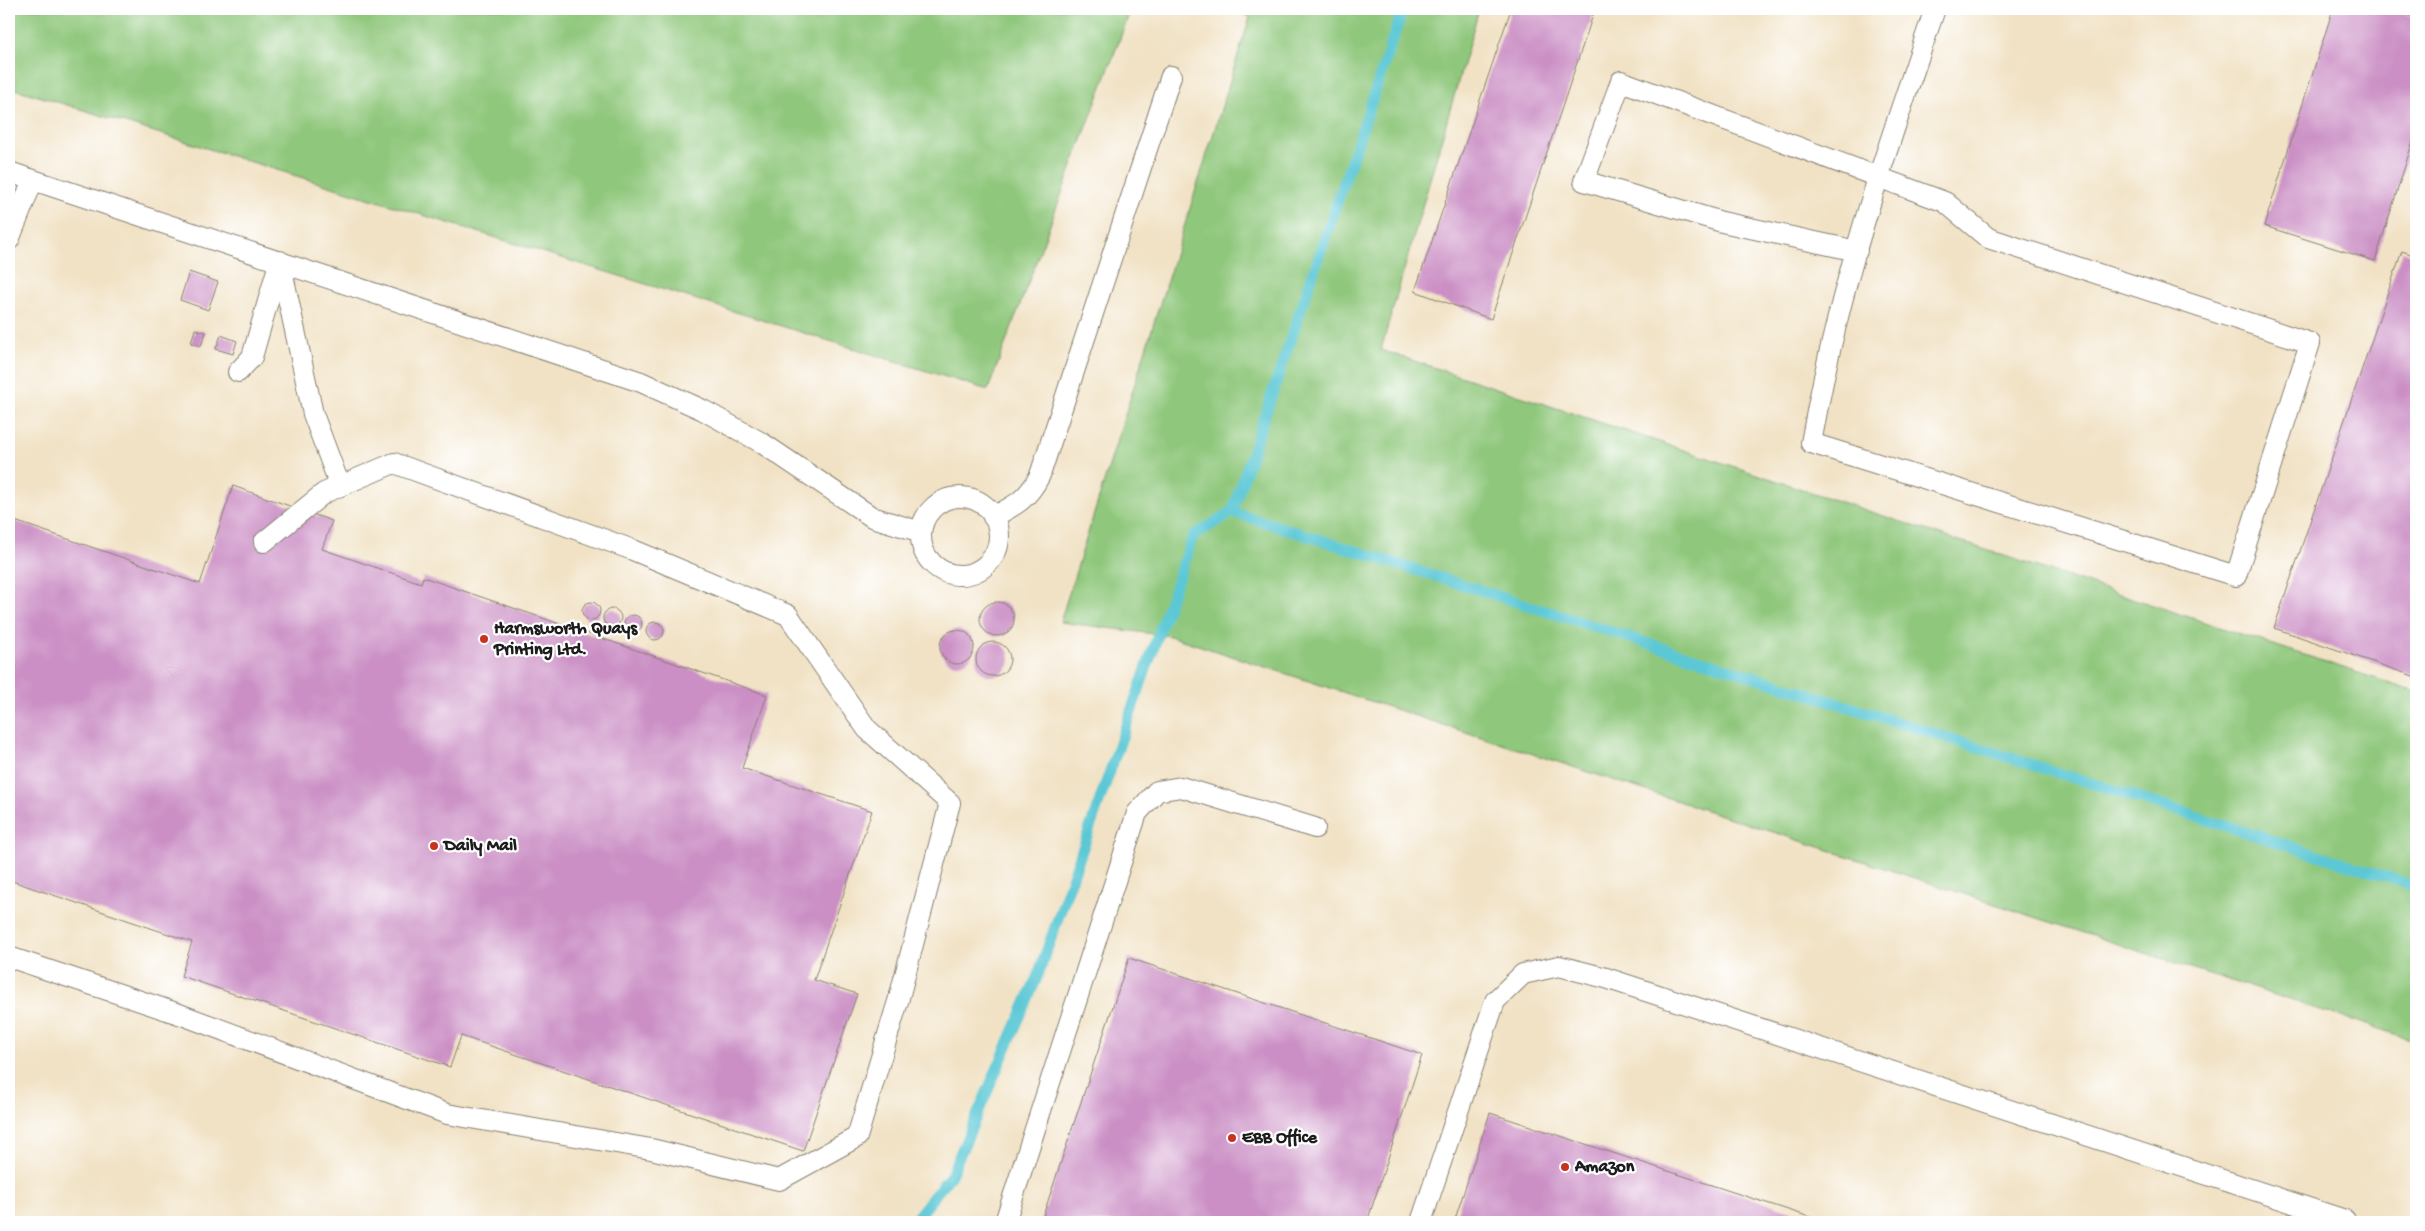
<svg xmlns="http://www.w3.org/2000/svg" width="2425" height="1231" font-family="'Gochi Hand',sans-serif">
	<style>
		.green { fill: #8fc77b; stroke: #56724c }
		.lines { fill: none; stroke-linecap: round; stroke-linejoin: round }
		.stream { stroke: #5cc8d5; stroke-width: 11 }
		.building { fill: #cb8fc5 }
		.lane-casing { stroke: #867f70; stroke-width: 22 }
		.lane { stroke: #fff; stroke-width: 20 }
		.poi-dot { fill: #c8321e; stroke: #fff; stroke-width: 2 }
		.labels { text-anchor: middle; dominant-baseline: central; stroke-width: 4.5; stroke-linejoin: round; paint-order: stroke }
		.poi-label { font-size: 18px; font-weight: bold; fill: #1c1c1c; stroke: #fff; text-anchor: start }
	</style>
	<rect width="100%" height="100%" fill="#fff"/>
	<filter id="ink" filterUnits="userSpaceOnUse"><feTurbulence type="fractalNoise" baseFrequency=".02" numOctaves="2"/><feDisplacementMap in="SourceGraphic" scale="10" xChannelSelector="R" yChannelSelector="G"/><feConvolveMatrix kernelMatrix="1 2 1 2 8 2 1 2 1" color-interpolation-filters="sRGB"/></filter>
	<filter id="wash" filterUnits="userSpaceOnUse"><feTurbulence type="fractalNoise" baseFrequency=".0096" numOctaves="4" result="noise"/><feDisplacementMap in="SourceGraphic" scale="20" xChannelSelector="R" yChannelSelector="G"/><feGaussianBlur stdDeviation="1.12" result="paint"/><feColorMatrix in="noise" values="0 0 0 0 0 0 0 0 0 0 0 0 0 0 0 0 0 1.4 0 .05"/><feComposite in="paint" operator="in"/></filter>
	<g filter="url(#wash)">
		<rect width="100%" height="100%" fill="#f1e2c5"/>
		<!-- green -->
		<g class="green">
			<path d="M9,9H1131L988,390L9,87Z"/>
			<path d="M1230,9H1479L1381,350L2416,692V1041L1170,636L1060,622L1250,17Z"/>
		</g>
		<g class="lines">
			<!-- stream -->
			<g class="stream">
				<path d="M1232,512L2416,886"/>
				<path d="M913,1222L951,1175L1038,975L1193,536L1232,512L1403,9"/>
			</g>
		</g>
		<g id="blocks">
			<!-- building -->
			<g class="building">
				<path d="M1511,9H1595L1491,319L1415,291Z"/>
				<path d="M2333,9H2387L2416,18V131L2375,261L2264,226Z"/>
				<path d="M2402,251L2416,256V677L2274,628Z"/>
				<path d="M189,272L218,282L208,310L180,300Z"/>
				<path d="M195,329L206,332L201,346L191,343Z"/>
				<path d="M221,335L237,341L233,354L216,349Z"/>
				<path d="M233,486L332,521L322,549L421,583L423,577L767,695L742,768L872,811L814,980L857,994L803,1151L461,1036L450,1067L181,976L192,942L9,880V519L200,584Z"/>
				<circle cx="591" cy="611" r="9"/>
				<circle cx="997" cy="619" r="17"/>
				<circle cx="612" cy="618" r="9"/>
				<circle cx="633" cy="624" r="9"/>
				<circle cx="655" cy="631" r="9"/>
				<circle cx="957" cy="647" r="17"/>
				<circle cx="993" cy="659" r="17"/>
				<path d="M1129,958L1422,1055L1367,1222H1041Z"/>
				<path d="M1490,1113L1825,1222H1454Z"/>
			</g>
		</g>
	</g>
	<g filter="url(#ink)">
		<use href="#blocks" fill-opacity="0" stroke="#867f70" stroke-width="1"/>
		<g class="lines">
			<!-- lane casing -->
			<g class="lane-casing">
				<g id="lane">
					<path d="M9,172L641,382L703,410L762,443L872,517L921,532"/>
					<path d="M9,240L33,180"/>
					<path d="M1857,251L1722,222L1584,181L1621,81L1945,202L1988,238L2310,343L2236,576L1811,443C1819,399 1828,356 1839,313C1865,210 1901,109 1935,9"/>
					<path d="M280,261L313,414L340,486"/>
					<path d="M238,372L252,357L279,263"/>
					<circle cx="960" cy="536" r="39"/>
					<path d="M993,517C1016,505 1028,499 1040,475L1171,76"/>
					<path d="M9,957L182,1015L447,1114L651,1149L779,1180L857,1137L899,998L950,803L867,729L788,615L633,550L394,463L324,493L264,542"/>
					<path d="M1005,1222L1137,813L1157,791L1181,787L1315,828"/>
					<path d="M1421,1222L1495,1001L1523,974L1559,966L1606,978L2345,1220"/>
				</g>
			</g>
			<!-- lane -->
			<use href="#lane" class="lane"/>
		</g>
	</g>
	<!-- markers -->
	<g class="poi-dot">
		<circle cx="484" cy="639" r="5"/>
		<circle cx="434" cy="846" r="5"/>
		<circle cx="1232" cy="1138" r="5"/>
		<circle cx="1565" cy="1167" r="5"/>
	</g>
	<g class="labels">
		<!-- poi labels -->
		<g class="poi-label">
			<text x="494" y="629">Harmsworth Quays<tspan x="494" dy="21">Printing Ltd.</tspan></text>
			<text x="444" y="846">Daily Mail</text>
			<text x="1242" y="1138">EBB Office</text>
			<text x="1575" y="1167">Amazon</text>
		</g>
	</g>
	<!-- margin -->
	<rect width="2425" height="1231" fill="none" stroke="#fff" stroke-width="30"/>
</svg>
